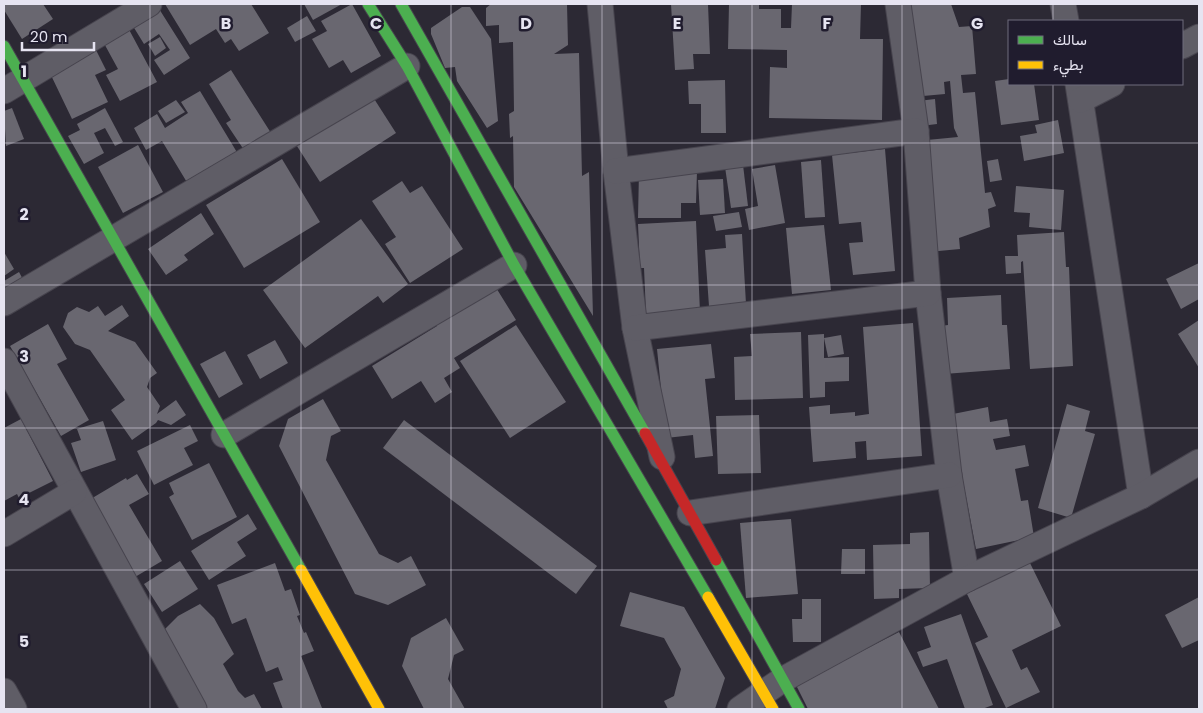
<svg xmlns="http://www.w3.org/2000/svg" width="1203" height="713" font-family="Poppins,Vazirmatn,sans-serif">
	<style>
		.building { fill: #696770 }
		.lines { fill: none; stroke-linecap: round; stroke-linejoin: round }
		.street-casing { stroke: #47444e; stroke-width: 27 }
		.fast-casing { stroke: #47444e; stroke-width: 13 }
		.slow-casing { stroke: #47444e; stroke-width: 13 }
		.jam-casing { stroke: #47444e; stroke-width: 13 }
		.street { stroke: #5f5d66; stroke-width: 25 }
		.fast { stroke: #4caf50; stroke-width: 11 }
		.slow { stroke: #ffc107; stroke-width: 11 }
		.jam { stroke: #c62828; stroke-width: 11 }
		.grid { fill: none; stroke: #e6e4f1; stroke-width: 1; stroke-opacity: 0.55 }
		.grid-label { font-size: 16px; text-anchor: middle; font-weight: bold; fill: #e6e4f1; stroke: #201c2e; stroke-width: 5; stroke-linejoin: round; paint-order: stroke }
	</style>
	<rect width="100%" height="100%" fill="#2c2934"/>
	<!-- building -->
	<g class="building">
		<path d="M4,4H43L53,19L22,39L4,10Z"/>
		<path d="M156,4L190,58L164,75L154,60L170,50L159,34L144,44L128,18Z"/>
		<path d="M165,4H251L269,33L239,51L231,39L225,43L216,29L190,45Z"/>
		<path d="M304,4H342L313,20Z"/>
		<path d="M352,4L381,56L351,73L343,60L329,68L312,39L327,31L321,21Z"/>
		<path d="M491,4H567L568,45L554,54L579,53L582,176L589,172L593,316L514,187L513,136L510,138L509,114L514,111L513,42L499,43V25L486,26V8Z"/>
		<path d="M671,4H708L710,54H693L694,69L675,70Z"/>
		<path d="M729,4H759V9H781V28H791L792,4H861L860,39H883L882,120L769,118L770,67L787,68V50L728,49Z"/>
		<path d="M900,4H951L959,27L972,26L976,74L961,75L963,93L975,92L985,193L991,192L996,206L988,209L990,227L959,238L960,249L928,252L927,140L958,137L954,128L950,81L944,82L945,94L912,97Z"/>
		<path d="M462,7H470L491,39L498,121L487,128L457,81L455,67L445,68L431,34V28Z"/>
		<path d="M307,16L316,31L295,42L287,28Z"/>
		<path d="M125,22L157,82L120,101L106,75L118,69L100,36Z"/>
		<path d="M160,37L166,48L155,56L148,44Z"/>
		<path d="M94,46L106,70L95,75L108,102L72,119L48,69Z"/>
		<path d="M231,70L271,133L244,150L226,123L231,120L209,84Z"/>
		<path d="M1009,79V84H1034L1039,120L1001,125L995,81Z"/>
		<path d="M725,80L726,133H701V104H689L688,81Z"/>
		<path d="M200,91L238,154L188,184L162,141L146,150L134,128L157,114L165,128L188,113L181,102Z"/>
		<path d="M371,94L396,133L320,182L295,143Z"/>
		<path d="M935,99L937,124L921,126L918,101Z"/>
		<path d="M176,100L185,112L166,123L158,111Z"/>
		<path d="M12,108L24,139L6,146L4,111Z"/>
		<path d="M105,108L123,142L115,146L105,128L94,133L104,153L84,164L68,136L80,130L77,124Z"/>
		<path d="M1058,120L1064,153L1024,161L1020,136L1037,133L1035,125Z"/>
		<path d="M138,145L163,192L123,213L98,167Z"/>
		<path d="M885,149L895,271L853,275L849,243L863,242L861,222L839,224L832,155Z"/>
		<path d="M282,159L320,222L244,268L206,205Z"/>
		<path d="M998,159L1002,180L990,182L987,161Z"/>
		<path d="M821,160L825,217L805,218L801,162Z"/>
		<path d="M743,165L748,206L731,208L725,167Z"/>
		<path d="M775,165L785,223L749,230L745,209L758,206L752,169Z"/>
		<path d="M639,171H697L696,203H681V218H638Z"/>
		<path d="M723,179L725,213L700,215L698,180Z"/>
		<path d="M402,181L410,193L422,186L463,249L410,283L385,244L396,237L372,201Z"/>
		<path d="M1016,186L1064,190L1061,230L1029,227L1030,213L1014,212Z"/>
		<path d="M739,212L742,227L716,231L713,216Z"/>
		<path d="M201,213L214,234L184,255L188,260L166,275L148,249Z"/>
		<path d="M361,219L408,284L383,303L378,296L305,348L263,290Z"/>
		<path d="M696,221L700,312L646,314L644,268H640L638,224Z"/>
		<path d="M824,225L831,290L792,294L786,228Z"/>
		<path d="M1064,232L1066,267H1069L1073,366L1030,369L1023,261L1021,262V273L1006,274L1005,256H1018L1017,235Z"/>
		<path d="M742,234L746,304L709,306L705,250L726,248L725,235Z"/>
		<path d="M4,252L14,269L4,276Z"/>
		<path d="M1199,263V299L1181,309L1166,279Z"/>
		<path d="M19,272L26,285L9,295L4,286V281Z"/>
		<path d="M490,278L516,320L454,358L460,368L444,378L452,392L435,403L421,381L392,399L372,366L437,326L430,315Z"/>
		<path d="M1001,295L1002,325H1007L1010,369L944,374L941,326L948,325L947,298Z"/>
		<path d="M122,305L129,316L108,331L135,342L157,373L150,378L147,387L160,406L157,414L176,400L186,415L171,425L158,420L156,423L132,440L111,410L125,400L90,350L75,344L63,327L68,313L77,307L89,312L98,306L105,316Z"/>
		<path d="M1199,320V368L1178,334Z"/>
		<path d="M913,323L922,456L867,460L866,441L855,442L856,458L813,462L809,407L830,405V414L855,412V416L869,414L863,327Z"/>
		<path d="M48,324L67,359L57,364L89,420L61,436L10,346Z"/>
		<path d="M516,325L566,402L510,438L460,361Z"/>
		<path d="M801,332L803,398L735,400L734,357L752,356L750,334Z"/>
		<path d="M824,334V358L849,357V381L825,382V397L810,398L808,335Z"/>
		<path d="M841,335L844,354L828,357L824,338Z"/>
		<path d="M275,340L288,363L260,379L247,355Z"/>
		<path d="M711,344L715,378L705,379L713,456L695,458L693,435L666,438L657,349Z"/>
		<path d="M225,351L243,384L219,398L200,364Z"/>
		<path d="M323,399L341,431L331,436L326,460L379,554L398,563L411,556L426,585L388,605L355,594L279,446L288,419Z"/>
		<path d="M1067,404L1090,411L1085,431L1095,434L1071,518L1038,508Z"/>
		<path d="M988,407L990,422L1007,419L1010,436L993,439L996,450L1025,445L1029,466L1015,469L1021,501L1028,500L1034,537L976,549L958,455L948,415Z"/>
		<path d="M759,415L761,473L718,474L716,416Z"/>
		<path d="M21,419L53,481L19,498L17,494L4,501V428Z"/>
		<path d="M404,420L597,566L576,594L383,448Z"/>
		<path d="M103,421L116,460L81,472L71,443L81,440L77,429Z"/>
		<path d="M190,425L198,441L184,448L193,465L154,485L137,451Z"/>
		<path d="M209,463L237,517L192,540L169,497L174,494L169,483Z"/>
		<path d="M137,474L149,494L129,505L162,561L135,577L89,500L126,478L127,480Z"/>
		<path d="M248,514L257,529L237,542L246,556L209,580L191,551Z"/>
		<path d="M791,519L798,594L746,598L740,523Z"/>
		<path d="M929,532L930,588L899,589V598L874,599L873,545L910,544V533Z"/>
		<path d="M842,549H865V574H841Z"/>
		<path d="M180,561L198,589L162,612L144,584Z"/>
		<path d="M1029,561L1061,626L1012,650L1021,670L1027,667L1040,692L1006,708L975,643L988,637L966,592Z"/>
		<path d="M275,563L285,591L291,589L300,615L297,616L304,633L306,632L314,651L301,656L322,708L319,709H283L273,683L283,680L278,667L266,672L246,618L232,624L217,585Z"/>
		<path d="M630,592L684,607L725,678L715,709H668L664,701L674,696L681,669L664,638L620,626Z"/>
		<path d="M1199,597V640L1182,648L1165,615Z"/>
		<path d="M802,599H821V642H793L792,619H802Z"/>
		<path d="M200,604L214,618L234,654L223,664L238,691L245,698L254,694L262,709H203L158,636L178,616Z"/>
		<path d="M961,614L993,705L982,709H965L947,659L923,667L917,652L931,647L924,627Z"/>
		<path d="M446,618L464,650L454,655L448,679L465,709H424L402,666L411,638Z"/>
		<path d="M899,632L939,709H808L796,685Z"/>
	</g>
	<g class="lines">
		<!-- street casing -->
		<g class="street-casing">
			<g id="street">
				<path d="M600,4L616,171L635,328L662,457"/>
				<path d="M898,4L916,131L928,293L949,475L967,579"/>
				<path d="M1063,4L1066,21"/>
				<path d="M1182,46L1199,37"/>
				<path d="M1078,84L1141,496"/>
				<path d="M4,91L149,4"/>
				<path d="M1081,100L1112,84"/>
				<path d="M616,171L916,131"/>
				<path d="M4,303L407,66"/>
				<path d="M635,328L928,293"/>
				<path d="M4,361L194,709"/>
				<path d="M224,435L514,265"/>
				<path d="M690,513L949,475"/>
				<path d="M4,534L74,492"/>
				<path d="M4,691L14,709"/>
				<path d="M740,709L782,680L967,579L1141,496L1199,462"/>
			</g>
		</g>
		<!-- fast casing -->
		<g class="fast-casing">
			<g id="fast">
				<path d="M368,4L407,66L514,265L708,597"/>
				<path d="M401,4L645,433"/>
				<path d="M4,46L301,570"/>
				<path d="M716,560L799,709"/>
			</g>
		</g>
		<!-- slow casing -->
		<g class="slow-casing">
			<g id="slow">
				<path d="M301,570L379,709"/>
				<path d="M708,597L773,709"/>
			</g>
		</g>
		<!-- jam casing -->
		<g class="jam-casing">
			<path id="jam" d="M645,433L716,560"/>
		</g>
		<!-- street -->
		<use href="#street" class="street"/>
		<!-- fast -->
		<use href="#fast" class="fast"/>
		<!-- slow -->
		<use href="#slow" class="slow"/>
		<!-- jam -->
		<use href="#jam" class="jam"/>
	</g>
	<!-- grid -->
	<path class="grid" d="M150,4V709M301,4V709M451,4V709M602,4V709M752,4V709M902,4V709M1053,4V21M1053,84V709M4,143H1199M4,285H1199M4,428H1199M4,570H1199"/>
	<g class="grid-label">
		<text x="226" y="29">B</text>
		<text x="376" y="29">C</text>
		<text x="526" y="29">D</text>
		<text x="677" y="29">E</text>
		<text x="827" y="29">F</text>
		<text x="977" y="29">G</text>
		<text x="24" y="77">1</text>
		<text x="24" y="220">2</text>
		<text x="24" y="362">3</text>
		<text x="24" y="505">4</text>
		<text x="24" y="647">5</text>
	</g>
	<!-- border -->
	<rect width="1203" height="713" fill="none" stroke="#e6e4f1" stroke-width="10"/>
	<!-- legend -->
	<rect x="1008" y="20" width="175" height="65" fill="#201c2e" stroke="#6f6c7c"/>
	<rect x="1018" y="36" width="25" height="8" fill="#4caf50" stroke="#6f6c7c"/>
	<text x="1053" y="45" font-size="15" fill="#e6e4f1">سالك</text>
	<rect x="1018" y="61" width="25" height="8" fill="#ffc107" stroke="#6f6c7c"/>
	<text x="1053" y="70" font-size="15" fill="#e6e4f1">بطيء</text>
	<!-- scale -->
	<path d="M22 42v8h72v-8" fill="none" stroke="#e6e4f1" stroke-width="2.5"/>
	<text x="30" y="42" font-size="15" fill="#e6e4f1" stroke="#201c2e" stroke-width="4" paint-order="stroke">20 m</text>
</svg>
